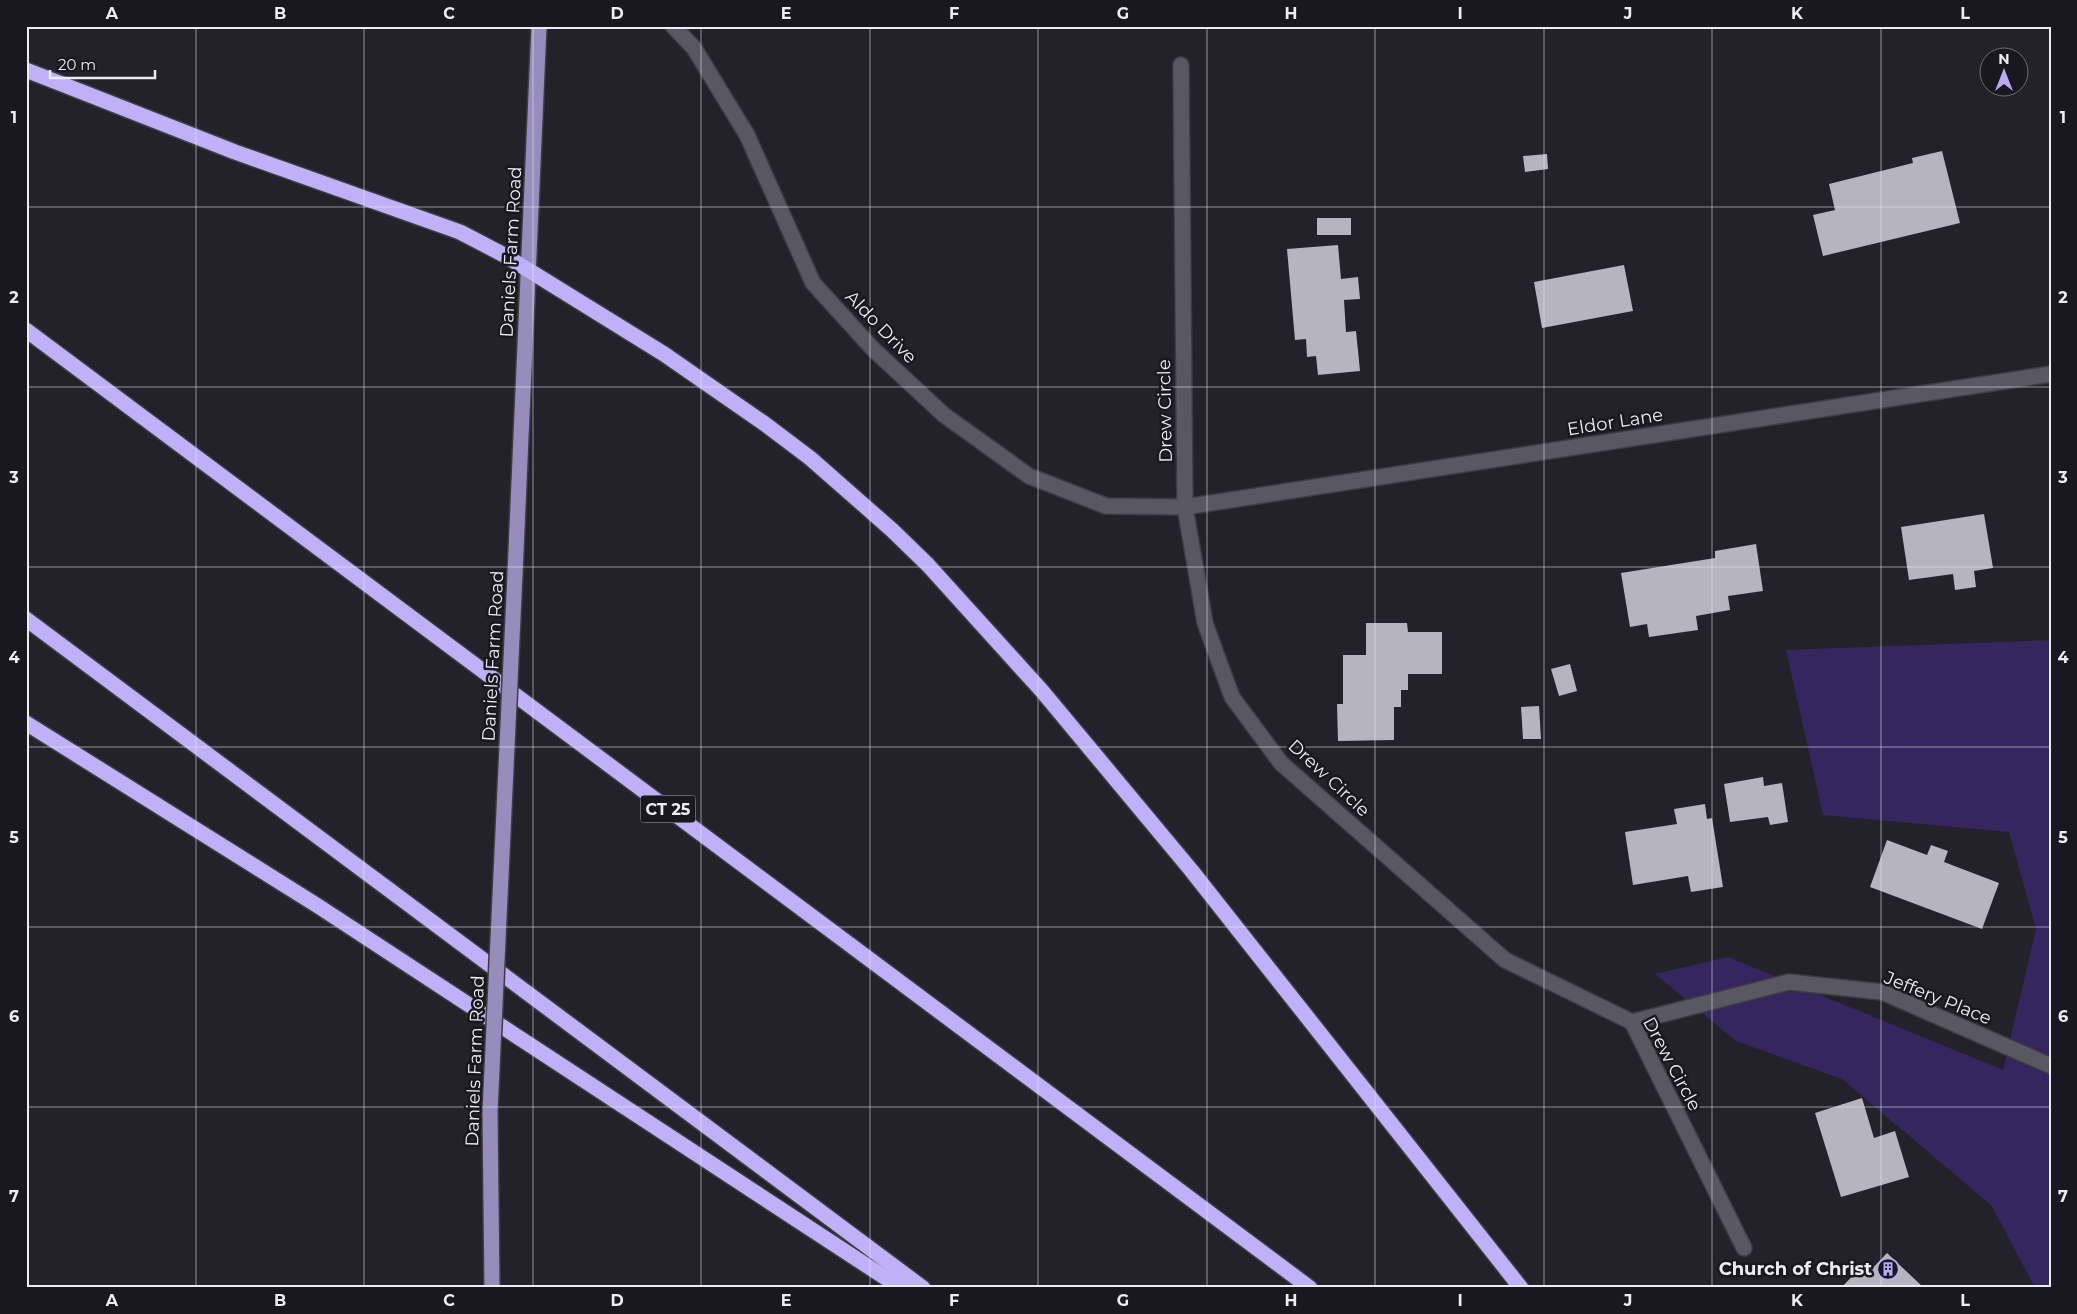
<svg xmlns="http://www.w3.org/2000/svg" width="2077" height="1314" font-family="Montserrat,sans-serif">
	<style>
		.green { fill: #362660 }
		.building { fill: #b5b4bf }
		.lines { fill: none; stroke-linecap: round; stroke-linejoin: round }
		.minor-casing { stroke: #3e3c43; stroke-width: 18 }
		.major-casing { stroke: #3e3c43; stroke-width: 18 }
		.highway-casing { stroke: #3e3c43; stroke-width: 18 }
		.minor { stroke: #595762; stroke-width: 15 }
		.major { stroke: #968dbc; stroke-width: 15 }
		.highway { stroke: #bfb1f8; stroke-width: 15 }
		.major-bridge-casing { stroke: #3e3c43; stroke-width: 18; stroke-linecap: butt }
		.major-bridge { stroke: #968dbc; stroke-width: 15 }
		.grid { fill: none; stroke: #edecf2; stroke-width: 1; stroke-opacity: 0.55 }
		.labels { text-anchor: middle; dominant-baseline: central; stroke-width: 5; stroke-linejoin: round; paint-order: stroke }
		.shield { fill: #191820; stroke: #adacb3; stroke-width: 1 }
		.shield-label { font-size: 16px; font-weight: bold; fill: #edecf2 }
		.street-label { font-size: 18px; fill: #edecf2; stroke: #191820 }
		.poi-label { font-size: 18px; font-weight: bold; fill: #edecf2; stroke: #191820; text-anchor: end }
		.neatline { fill: none; stroke: #edecf2; stroke-width: 2 }
		.grid-label { font-size: 16px; text-anchor: middle; font-weight: bold; fill: #edecf2 }
	</style>
	<rect width="100%" height="100%" fill="#23212a"/>
	<!-- green -->
	<path class="green" d="M2051,640V1288H2035L1992,1206L1842,1079L1736,1041L1655,974L1728,957L2003,1070L2036,929L2009,832L1823,815L1786,650Z"/>
	<!-- building -->
	<g class="building">
		<path d="M1942,151L1960,223L1823,256L1813,215L1835,210L1829,184L1913,163L1912,158Z"/>
		<path d="M1547,154L1548,169L1525,172L1523,156Z"/>
		<rect x="1317" y="218" width="34" height="17"/>
		<path d="M1338,245L1341,279L1358,277L1360,299L1344,300L1346,332L1356,331L1360,371L1318,375L1316,356L1307,357L1306,339L1295,340L1287,249Z"/>
		<path d="M1624,265L1633,311L1542,328L1534,282Z"/>
		<path d="M1984,514L1993,568L1974,571L1976,587L1955,590L1953,574L1909,580L1901,527Z"/>
		<path d="M1756,544L1763,591L1728,596L1730,610L1696,616L1698,630L1649,637L1647,624L1630,627L1621,573L1715,558V551Z"/>
		<path d="M1366,623H1407L1408,632H1442V674H1408V690H1401V707H1394V740L1338,741L1337,704H1343V655H1366Z"/>
		<path d="M1570,664L1577,691L1559,696L1551,669Z"/>
		<path d="M1539,706L1541,739H1523L1521,707Z"/>
		<path d="M1763,777L1764,786L1782,783L1788,822L1770,825L1768,817L1730,822L1724,784Z"/>
		<path d="M1705,804L1707,819L1712,818L1723,887L1691,892L1688,876L1633,885L1625,832L1677,824L1674,809Z"/>
		<path d="M1887,840L1927,855L1931,845L1948,851L1944,862L1999,883L1982,929L1870,887Z"/>
		<path d="M1862,1098L1874,1138L1895,1131L1909,1177L1841,1197L1815,1113Z"/>
		<path d="M1887,1253L1924,1288H1841L1862,1266L1869,1272Z"/>
	</g>
	<g class="lines">
		<!-- minor casing -->
		<g class="minor-casing">
			<g id="minor">
				<path d="M673,26L694,48L747,135L813,283L873,349L944,415L1029,476L1106,506L1185,507L2051,374"/>
				<path d="M1181,65L1185,507L1205,623L1232,697L1281,763L1505,960L1632,1022L1744,1248"/>
				<path d="M1632,1022L1789,982L1882,992L2051,1066"/>
			</g>
		</g>
		<!-- major casing -->
		<g class="major-casing">
			<g id="major">
				<path d="M515,574L539,26"/>
				<path d="M490,1112L492,1288"/>
			</g>
		</g>
		<!-- highway casing -->
		<g class="highway-casing">
			<g id="highway">
				<path d="M26,70L235,152L460,232L504,255L664,354L765,424L810,458L892,530L928,565L1042,691L1191,870L1521,1288"/>
				<path d="M26,330L1310,1288"/>
				<path d="M26,619L923,1288"/>
				<path d="M26,723L318,906L901,1288"/>
			</g>
		</g>
		<!-- minor -->
		<use href="#minor" class="minor"/>
		<!-- major -->
		<use href="#major" class="major"/>
		<!-- highway -->
		<use href="#highway" class="highway"/>
		<!-- major-bridge casing -->
		<g class="major-bridge-casing">
			<path id="major-bridge" d="M490,1112L515,574"/>
		</g>
		<!-- major-bridge -->
		<use href="#major-bridge" class="major-bridge"/>
	</g>
	<!-- grid -->
	<path class="grid" d="M196,26V1288M364,26V1288M533,26V1288M701,26V1288M870,26V1288M1038,26V1288M1207,26V1288M1375,26V1288M1544,26V1288M1712,26V1288M1881,26V1288M26,207H2051M26,387H2051M26,567H2051M26,747H2051M26,927H2051M26,1107H2051"/>
	<!-- icons -->
	<defs>
		<g id="building-ring" transform="scale(1.125)"><circle r="9.5" fill="#191820" stroke="#baaaf6" stroke-width="1.5"/><path d="M-4-6H4V6H1V3H-1V6H-4ZM-2.5-4.3h1.7v1.8h-1.7ZM.8-4.3h1.7v1.8H.8ZM-2.5-1h1.7V.8h-1.7ZM.8-1h1.7V.8H.8Z" fill="#baaaf6"/></g>
	</defs>
	<g fill-rule="evenodd">
		<use href="#building-ring" x="1888" y="1269"/>
	</g>
	<g class="labels">
		<!-- shield labels -->
		<rect class="shield" x="640.5" y="795.5" width="55" height="27" rx="4"/>
		<g class="shield-label">
			<text x="668" y="809">CT 25</text>
		</g>
		<!-- street labels -->
		<g class="street-label">
			<text transform="translate(511 252) rotate(-87)">Daniels Farm Road</text>
			<text transform="translate(881 327) rotate(46)">Aldo Drive</text>
			<text transform="translate(1165 411) rotate(-91)">Drew Circle</text>
			<text transform="translate(1615 422) rotate(-9)">Eldor Lane</text>
			<text transform="translate(493 656) rotate(-87)">Daniels Farm Road</text>
			<text transform="translate(1329 778) rotate(43)">Drew Circle</text>
			<text transform="translate(1938 998) rotate(22)">Jeffery Place</text>
			<text transform="translate(475 1061) rotate(-88)">Daniels Farm Road</text>
			<text transform="translate(1672 1064) rotate(62)">Drew Circle</text>
		</g>
		<!-- poi labels -->
		<g class="poi-label">
			<text x="1872" y="1269">Church of Christ</text>
		</g>
	</g>
	<!-- border -->
	<rect width="2077" height="1314" fill="none" stroke="#191820" stroke-width="55"/>
	<!-- north arrow -->
	<g transform="translate(2004 72)"><circle r="24" fill="#191820" stroke="#6e6d74"/>
	<path d="M0-4L9 19L0 12L-9 19Z" fill="#baaaf6"/>
	<text y="-8" font-size="14" font-weight="bold" text-anchor="middle" fill="#edecf2">N</text>
	</g>
	<!-- scale -->
	<path d="M50 70v8h105v-8" fill="none" stroke="#edecf2" stroke-width="2.5"/>
	<text x="58" y="70" font-size="15" fill="#edecf2" stroke="#191820" stroke-width="4" paint-order="stroke">20 m</text>
	<rect x="28" y="28" width="2022" height="1258" class="neatline"/>
	<g class="grid-label">
		<text x="112" y="19">A</text>
		<text x="280" y="19">B</text>
		<text x="449" y="19">C</text>
		<text x="617" y="19">D</text>
		<text x="786" y="19">E</text>
		<text x="954" y="19">F</text>
		<text x="1123" y="19">G</text>
		<text x="1291" y="19">H</text>
		<text x="1460" y="19">I</text>
		<text x="1628" y="19">J</text>
		<text x="1797" y="19">K</text>
		<text x="1965" y="19">L</text>
		<text x="14" y="123">1</text>
		<text x="2063" y="123">1</text>
		<text x="14" y="303">2</text>
		<text x="2063" y="303">2</text>
		<text x="14" y="483">3</text>
		<text x="2063" y="483">3</text>
		<text x="14" y="663">4</text>
		<text x="2063" y="663">4</text>
		<text x="14" y="843">5</text>
		<text x="2063" y="843">5</text>
		<text x="14" y="1022">6</text>
		<text x="2063" y="1022">6</text>
		<text x="14" y="1202">7</text>
		<text x="2063" y="1202">7</text>
		<text x="112" y="1306">A</text>
		<text x="280" y="1306">B</text>
		<text x="449" y="1306">C</text>
		<text x="617" y="1306">D</text>
		<text x="786" y="1306">E</text>
		<text x="954" y="1306">F</text>
		<text x="1123" y="1306">G</text>
		<text x="1291" y="1306">H</text>
		<text x="1460" y="1306">I</text>
		<text x="1628" y="1306">J</text>
		<text x="1797" y="1306">K</text>
		<text x="1965" y="1306">L</text>
	</g>
</svg>
